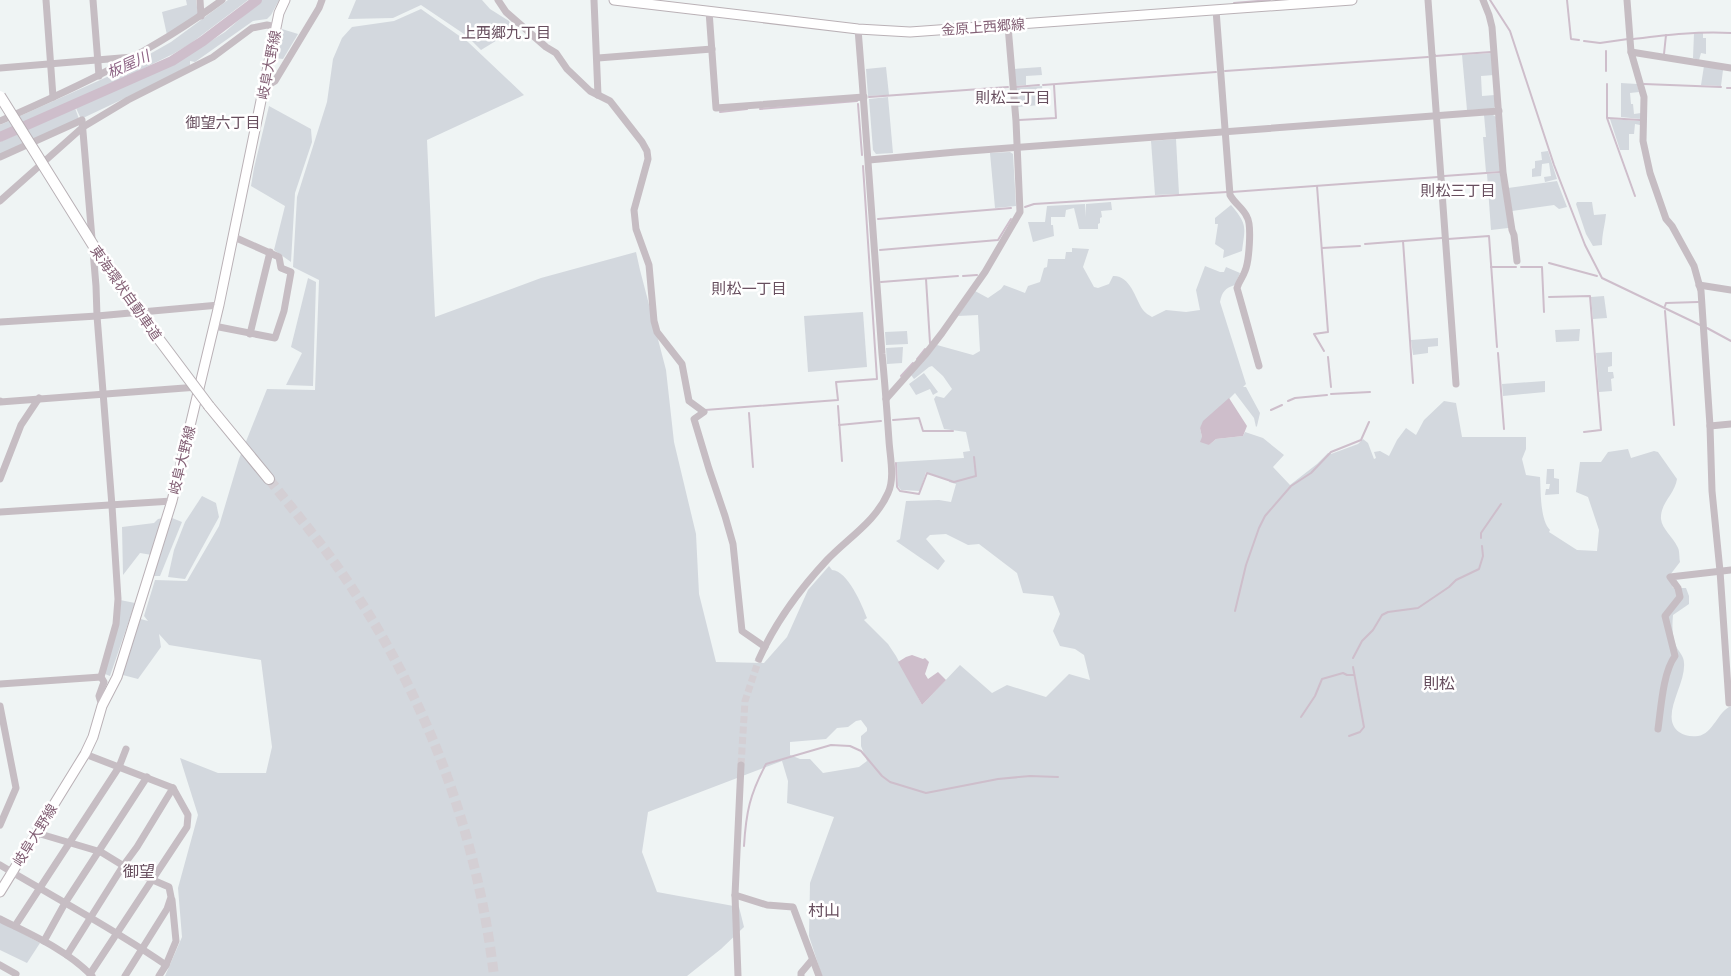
<svg xmlns="http://www.w3.org/2000/svg" width="1731" height="976" font-family="Mulish,'Noto Sans JP',sans-serif">
	<style>
		.green { fill: #d3d8de; fill-rule: evenodd }
		.water { fill: #cebecb }
		.lines { fill: none; stroke-linecap: round; stroke-linejoin: round }
		.stream { stroke: #cebecb; stroke-width: 2 }
		.river { stroke: #cebecb; stroke-width: 10 }
		.minor-tunnel { stroke: #d4cfd4; stroke-width: 7; stroke-dasharray: 7 3.5; stroke-linecap: butt }
		.highway-tunnel { stroke: #d4cfd4; stroke-width: 10; stroke-dasharray: 10 5; stroke-linecap: butt }
		.major-casing { stroke: #bab1b6; stroke-width: 11 }
		.highway-casing { stroke: #b8b0b5; stroke-width: 12 }
		.minor { stroke: #c6bdc3; stroke-width: 7 }
		.major { stroke: #fff; stroke-width: 9 }
		.highway { stroke: #fff; stroke-width: 10 }
		.highway-bridge-casing { stroke: #b8b0b5; stroke-width: 12; stroke-linecap: butt }
		.highway-bridge { stroke: #fff; stroke-width: 10 }
		.labels { text-anchor: middle; dominant-baseline: central; stroke-width: 5; stroke-linejoin: round; paint-order: stroke }
		.street-label { font-size: 14px; fill: #836075; stroke: #fff }
		.neighbourhood-label { font-size: 15px; fill: #674e5e; stroke: #fff }
		.water-label { font-size: 15px; font-style: italic; fill: #8f6586; stroke: #fff }
		.quarter-label { font-size: 16px; fill: #674e5e; stroke: #fff }
	</style>
	<rect width="100%" height="100%" fill="#eff4f4"/>
	<!-- green -->
	<g class="green">
		<path d="M186,0H196L198,14L167,35L162,12L187,5Z"/>
		<path d="M228,0H248L190,44L173,54L120,80L0,134V125L118,72L171,42Z"/>
		<path d="M262,0H279L271,15L267,19L253,21L195,62L190,61V65L161,81L81,119L76,108L187,56L225,32Z"/>
		<path d="M356,0H482L490,9L509,21L512,31L481,50L467,36L421,5L393,18L348,19Z"/>
		<path d="M421,9L468,42L524,95L427,140L435,317L541,278L636,252L640,270L666,370L674,442L696,534L699,594L716,662L764,663L787,637L808,590L829,566L832,570C848,571 862,605 867,618L864,620L888,644L896,656L922,705L960,665L992,693L1007,685L1046,697L1069,674L1090,680L1084,655L1075,649L1060,646L1053,631L1060,614L1053,596L1023,593L1017,573L979,544L968,545L946,534L930,535L926,539L945,561L938,570L896,541L900,539L906,501L939,500L951,502L956,484L949,482V480L926,472L920,491L901,490L898,486L897,462L964,458L963,452L970,451L966,432L944,429L934,399L936,396L944,398L952,389L943,376L932,366L929,367L914,379L911,375L937,345L973,355L980,351L978,315L958,316L975,291L988,298L1001,289L1004,285L1025,293L1028,286L1040,282L1044,268L1047,267L1048,259H1065L1066,252H1072V248L1089,249L1083,267L1094,287L1098,288L1109,284L1113,276C1130,275 1135,298 1143,310C1145,313 1149,315 1152,317L1166,310L1186,312L1200,310L1196,290L1205,266L1220,272H1224L1226,267L1240,273L1235,285C1225,288 1222,292 1220,302L1246,384L1243,387H1246L1260,413L1257,426L1256,427L1254,418L1235,393L1200,428L1202,437L1209,445L1216,439L1243,436L1245,432L1263,438L1284,455L1273,467L1290,485L1317,464L1328,453L1331,454L1358,444L1363,439L1368,443L1374,459L1376,458L1374,452L1380,451L1389,456L1397,440L1406,428L1416,435L1424,420L1444,401L1456,403L1462,437H1526V449L1522,459L1526,475L1540,477C1541,492 1540,520 1550,530L1549,532L1577,550L1597,551L1599,530L1588,497L1576,492L1580,462H1601L1608,452L1628,449L1631,458L1654,451L1658,452L1677,479C1675,494 1660,503 1661,519C1662,529 1673,537 1677,546C1680,550 1679,557 1680,562L1670,575L1673,588H1686L1689,596V604L1673,615C1672,626 1672,636 1676,646C1679,652 1684,656 1684,663C1686,685 1659,717 1679,732C1685,736 1691,737 1698,736C1713,734 1718,711 1731,706V976H822L809,936L810,883L834,817L787,803L788,781L782,761L648,812L642,852L657,892L739,907L744,927L721,949L687,976H165L182,937L178,888L198,815L180,758L218,773H266L272,747L261,660L169,645L159,634L161,647L138,679L119,674L137,618L148,621L144,616L155,580L187,581L219,526L239,459L267,389L315,390L319,280L293,267L297,197L327,102L333,59L342,38L352,27L394,21ZM861,720L867,728V731L861,736V746L867,761L859,767L823,773L810,759H800L790,755V742L826,739L837,728L848,727L856,721Z"/>
		<path d="M282,29L298,34L283,59L274,58Z"/>
		<path d="M1694,33H1703V38H1706V54L1701,53L1699,60L1693,58Z"/>
		<path d="M1492,53L1494,75L1481,76L1482,96L1495,95L1497,104L1493,109L1467,110L1462,55Z"/>
		<path d="M1704,66L1723,70L1721,86L1701,85Z"/>
		<path d="M886,67L889,95L868,96L866,69Z"/>
		<path d="M1041,67L1042,75L1026,76V85L1015,86L1014,69Z"/>
		<path d="M1621,83L1637,84L1639,92L1630,93L1631,104H1633L1634,114L1641,113V119L1621,117Z"/>
		<path d="M1042,86L1043,97H1041L1040,105L1017,107L1016,88Z"/>
		<path d="M888,97L893,153L876,154L873,150L869,99Z"/>
		<path d="M269,106L311,129L312,142L295,193L291,262L274,250L285,206L251,186L254,168Z"/>
		<path d="M75,108L79,119L0,156V142Z"/>
		<path d="M1484,115H1493L1496,117L1500,171L1486,172L1483,137H1486Z"/>
		<path d="M1610,119L1640,121V125L1635,124L1634,134H1629V150H1620Z"/>
		<path d="M1176,139L1179,194L1155,195L1151,141Z"/>
		<path d="M1548,151L1557,179L1545,182L1544,177L1551,176L1549,163L1542,164L1541,176L1532,177V169L1535,168V161L1542,160L1541,152Z"/>
		<path d="M1010,152L1013,154L1016,206L995,208L990,153Z"/>
		<path d="M1500,173L1509,226L1508,228L1491,230L1487,174Z"/>
		<path d="M1557,181L1567,207L1559,209L1554,205L1512,211L1508,188Z"/>
		<path d="M1111,202L1112,210L1101,211L1102,217L1100,218V223L1098,224V229H1079L1074,208L1066,210L1065,217H1051V225H1053L1054,236L1033,242L1028,222H1045L1047,206L1085,204L1086,217V204Z"/>
		<path d="M1577,202H1592L1594,215L1606,214C1605,225 1602,234 1602,245L1593,246L1586,234L1576,204Z"/>
		<path d="M1231,205C1248,225 1245,227 1242,251L1223,258L1224,250L1215,244L1218,224H1215V218Z"/>
		<path d="M308,278L316,282L313,386L286,385L302,353L291,347Z"/>
		<path d="M1604,296L1607,318L1593,319L1591,297Z"/>
		<path d="M863,312L867,367L808,372L804,316Z"/>
		<path d="M1580,329L1579,341L1556,342L1555,330Z"/>
		<path d="M907,331L908,344L886,345L885,332Z"/>
		<path d="M1438,338V346L1428,347V353L1413,355L1411,340Z"/>
		<path d="M903,347L902,363L887,364L886,348Z"/>
		<path d="M1612,352V366L1608,367V372H1613L1614,378L1611,379L1612,391L1599,392L1596,353Z"/>
		<path d="M924,373L938,392L933,395L930,389L916,395L909,384Z"/>
		<path d="M1545,381V392L1503,396L1502,384Z"/>
		<path d="M1547,469H1554V478L1559,479V494L1545,495L1546,489H1549L1550,484H1546Z"/>
		<path d="M202,496L216,503L219,517L185,579L168,577L174,550L185,522Z"/>
		<path d="M163,518L152,555L140,553L123,575L122,527L154,523L158,519Z"/>
		<path d="M172,518L182,522L160,576H153Z"/>
		<path d="M120,600L135,603L110,676L105,674Z"/>
		<path d="M0,921L40,943L27,963L0,950Z"/>
	</g>
	<!-- water -->
	<g class="water">
		<path d="M1229,398L1247,426L1243,436L1216,439L1209,445L1200,442L1202,437L1200,428L1203,421Z"/>
		<path d="M912,655L923,659L925,658L929,662L925,674L928,679L938,672L946,680L922,705L898,662L906,657Z"/>
	</g>
	<g class="lines">
		<!-- stream -->
		<g class="stream">
			<path d="M1490,0L1510,31L1554,165L1585,245L1602,278L1700,325"/>
			<path d="M1567,0L1571,39L1579,40"/>
			<path d="M1234,3L1270,0"/>
			<path d="M1633,39C1666,35 1698,31 1731,33"/>
			<path d="M1584,41L1600,43L1628,39"/>
			<path d="M1664,54L1666,35"/>
			<path d="M1435,55V56L1491,52"/>
			<path d="M1225,71L1428,57"/>
			<path d="M1606,71V51"/>
			<path d="M1607,84V118L1635,196"/>
			<path d="M1644,84L1721,87"/>
			<path d="M1043,85L1216,72"/>
			<path d="M1016,87L1039,85"/>
			<path d="M1727,88H1731"/>
			<path d="M869,97L1008,87"/>
			<path d="M858,104L862,155"/>
			<path d="M760,109L857,101"/>
			<path d="M720,112L747,109"/>
			<path d="M1608,118L1640,120"/>
			<path d="M1019,120L1056,118L1054,85"/>
			<path d="M1444,176L1500,172"/>
			<path d="M1317,186L1328,332L1314,334L1324,351"/>
			<path d="M1232,192L1438,177"/>
			<path d="M1025,207L1034,204L1227,192"/>
			<path d="M878,219L1011,208"/>
			<path d="M1448,239L1489,236L1497,347"/>
			<path d="M1403,241L1413,383"/>
			<path d="M1365,244L1442,238"/>
			<path d="M1322,248L1360,246"/>
			<path d="M880,250L998,240L1011,219"/>
			<path d="M1549,263L1597,276"/>
			<path d="M1491,267H1516"/>
			<path d="M1521,267H1542L1544,312"/>
			<path d="M963,276L977,275"/>
			<path d="M926,279L930,343"/>
			<path d="M881,282L958,276"/>
			<path d="M1549,297L1590,296L1601,430L1584,432"/>
			<path d="M1665,306L1666,303L1698,302"/>
			<path d="M1665,311L1674,425"/>
			<path d="M1707,328L1731,341"/>
			<path d="M1498,353L1504,429"/>
			<path d="M1328,357L1331,387"/>
			<path d="M917,359L925,349"/>
			<path d="M901,376L913,363"/>
			<path d="M1331,394L1370,392"/>
			<path d="M1288,401L1295,398L1327,395"/>
			<path d="M838,406L842,461"/>
			<path d="M705,410L838,400L836,382L877,379L863,166"/>
			<path d="M1271,410L1282,405"/>
			<path d="M749,413L753,467"/>
			<path d="M893,420L919,418L923,431H953"/>
			<path d="M839,425L881,421"/>
			<path d="M896,463L897,487L900,491L919,494L927,473L954,482L976,476L974,457"/>
			<path d="M1481,538V533L1501,504"/>
			<path d="M1235,611L1246,565L1259,528L1265,516L1291,486L1311,473L1331,452L1361,440L1369,422"/>
			<path d="M1353,658L1362,641L1373,630L1382,615L1388,612L1418,608L1449,587L1456,580L1479,569L1483,556L1482,546"/>
			<path d="M1301,717L1315,696L1322,679L1343,673L1347,675H1354"/>
			<path d="M1349,736L1360,732L1364,727L1353,667"/>
			<path d="M744,846C746,812 750,794 766,764L831,745L850,746L861,751L882,776L890,782L926,793L998,779L1030,776L1058,777"/>
		</g>
		<!-- river -->
		<path class="river" d="M0,137L172,61L203,41L257,0"/>
		<!-- minor-tunnel -->
		<path class="minor-tunnel" d="M741,765L745,701L759,659"/>
		<!-- highway-tunnel -->
		<path class="highway-tunnel" d="M269,479C293,510 319,540 341,572C425,692 477,831 494,976"/>
		<!-- major casing -->
		<g class="major-casing">
			<g id="major">
				<path d="M614,0L858,29L910,32L1352,0"/>
				<path d="M0,892L85,754L93,737L102,706L117,677L172,501L219,305L279,13L285,0"/>
			</g>
		</g>
		<!-- highway casing -->
		<g class="highway-casing">
			<path id="highway" d="M209,406L269,479"/>
		</g>
		<!-- minor -->
		<g class="minor">
			<path d="M46,0L53,97"/>
			<path d="M93,0L99,76"/>
			<path d="M200,0L201,16"/>
			<path d="M498,0L506,12L546,47L556,53L567,69L590,91L610,101L642,142L647,151L648,159L634,210L636,229L649,265L654,321L657,332L682,364L689,401L704,412L694,419L709,469L725,516L733,544L742,631L765,647"/>
			<path d="M594,0L598,95"/>
			<path d="M1428,0L1456,384"/>
			<path d="M1483,0L1489,15L1492,27L1503,172L1512,230L1514,235L1517,261"/>
			<path d="M1627,0L1631,52L1644,97L1643,141L1650,173L1666,219L1672,226L1694,266L1701,291L1710,426L1712,491L1720,571L1729,703"/>
			<path d="M1216,10L1230,195C1235,204 1243,208 1247,217C1252,225 1249,262 1245,271C1243,277 1239,281 1237,288L1259,366"/>
			<path d="M709,11L716,108L864,97"/>
			<path d="M1631,52L1731,68"/>
			<path d="M598,58L712,49"/>
			<path d="M0,68L133,57"/>
			<path d="M265,87L275,81L319,8L322,0"/>
			<path d="M0,121C78,87 154,51 222,0"/>
			<path d="M0,157L82,120L96,286L97,316L112,506L118,599L116,624L101,677"/>
			<path d="M869,160L956,152L1499,111"/>
			<path d="M0,201L83,127L128,100L213,57L252,28L267,25L276,27"/>
			<path d="M1699,285L1731,290"/>
			<path d="M0,322L97,316L219,305"/>
			<path d="M214,326L275,338L284,311L291,272L281,268L279,257L234,237"/>
			<path d="M250,334L270,252"/>
			<path d="M886,399L925,355L942,333L985,272L1020,212L1016,121L1008,26"/>
			<path d="M0,401V402L198,387"/>
			<path d="M1710,426L1731,424"/>
			<path d="M0,479L21,425L39,398"/>
			<path d="M0,512L172,501"/>
			<path d="M759,659C775,623 800,589 827,560C848,538 876,521 888,493C895,478 890,457 889,441C887,412 885,383 882,354C873,245 867,137 858,29"/>
			<path d="M0,684L101,677L104,682L99,696L102,706"/>
			<path d="M0,706L16,788L0,825"/>
			<path d="M1658,729C1661,708 1663,672 1675,656L1665,616L1680,597L1678,588L1670,577L1731,570"/>
			<path d="M37,833L101,852L132,871L169,887L171,897L167,909L125,976"/>
			<path d="M0,865C55,898 113,928 166,965"/>
			<path d="M735,895L767,905L793,907L819,976"/>
			<path d="M0,919C32,935 67,950 92,976"/>
			<path d="M15,926L119,767L126,749"/>
			<path d="M44,941L65,903L147,777"/>
			<path d="M67,955L123,866L137,847L173,788L85,754"/>
			<path d="M0,965L16,974"/>
			<path d="M90,974L187,827L188,815L173,788"/>
			<path d="M159,976L166,965L176,941L172,900"/>
			<path d="M738,976L735,895L741,765"/>
			<path d="M801,976V973L812,960"/>
		</g>
		<!-- major -->
		<use href="#major" class="major"/>
		<!-- highway -->
		<use href="#highway" class="highway"/>
		<!-- highway-bridge casing -->
		<g class="highway-bridge-casing">
			<path id="highway-bridge" d="M0,96L98,253L131,302L209,406"/>
		</g>
		<!-- highway-bridge -->
		<use href="#highway-bridge" class="highway-bridge"/>
	</g>
	<g class="labels">
		<!-- street labels -->
		<g class="street-label">
			<text transform="translate(983 27) rotate(-4)">金原上西郷線</text>
			<text transform="translate(269 65) rotate(-79)">岐阜大野線</text>
			<text transform="translate(126 293) rotate(55)">東海環状自動車道</text>
			<text transform="translate(182 460) rotate(-76)">岐阜大野線</text>
			<text transform="translate(35 835) rotate(-58)">岐阜大野線</text>
		</g>
		<!-- neighbourhood labels -->
		<g class="neighbourhood-label">
			<text x="506" y="32">上西郷九丁目</text>
			<text x="1013" y="97">則松二丁目</text>
			<text x="223" y="122">御望六丁目</text>
			<text x="1458" y="190">則松三丁目</text>
			<text x="749" y="288">則松一丁目</text>
		</g>
		<!-- water labels -->
		<g class="water-label">
			<text transform="translate(128 64) rotate(-24)">板屋川</text>
		</g>
		<!-- quarter labels -->
		<g class="quarter-label">
			<text x="1439" y="683">則松</text>
			<text x="139" y="871">御望</text>
			<text x="824" y="910">村山</text>
		</g>
	</g>
</svg>
